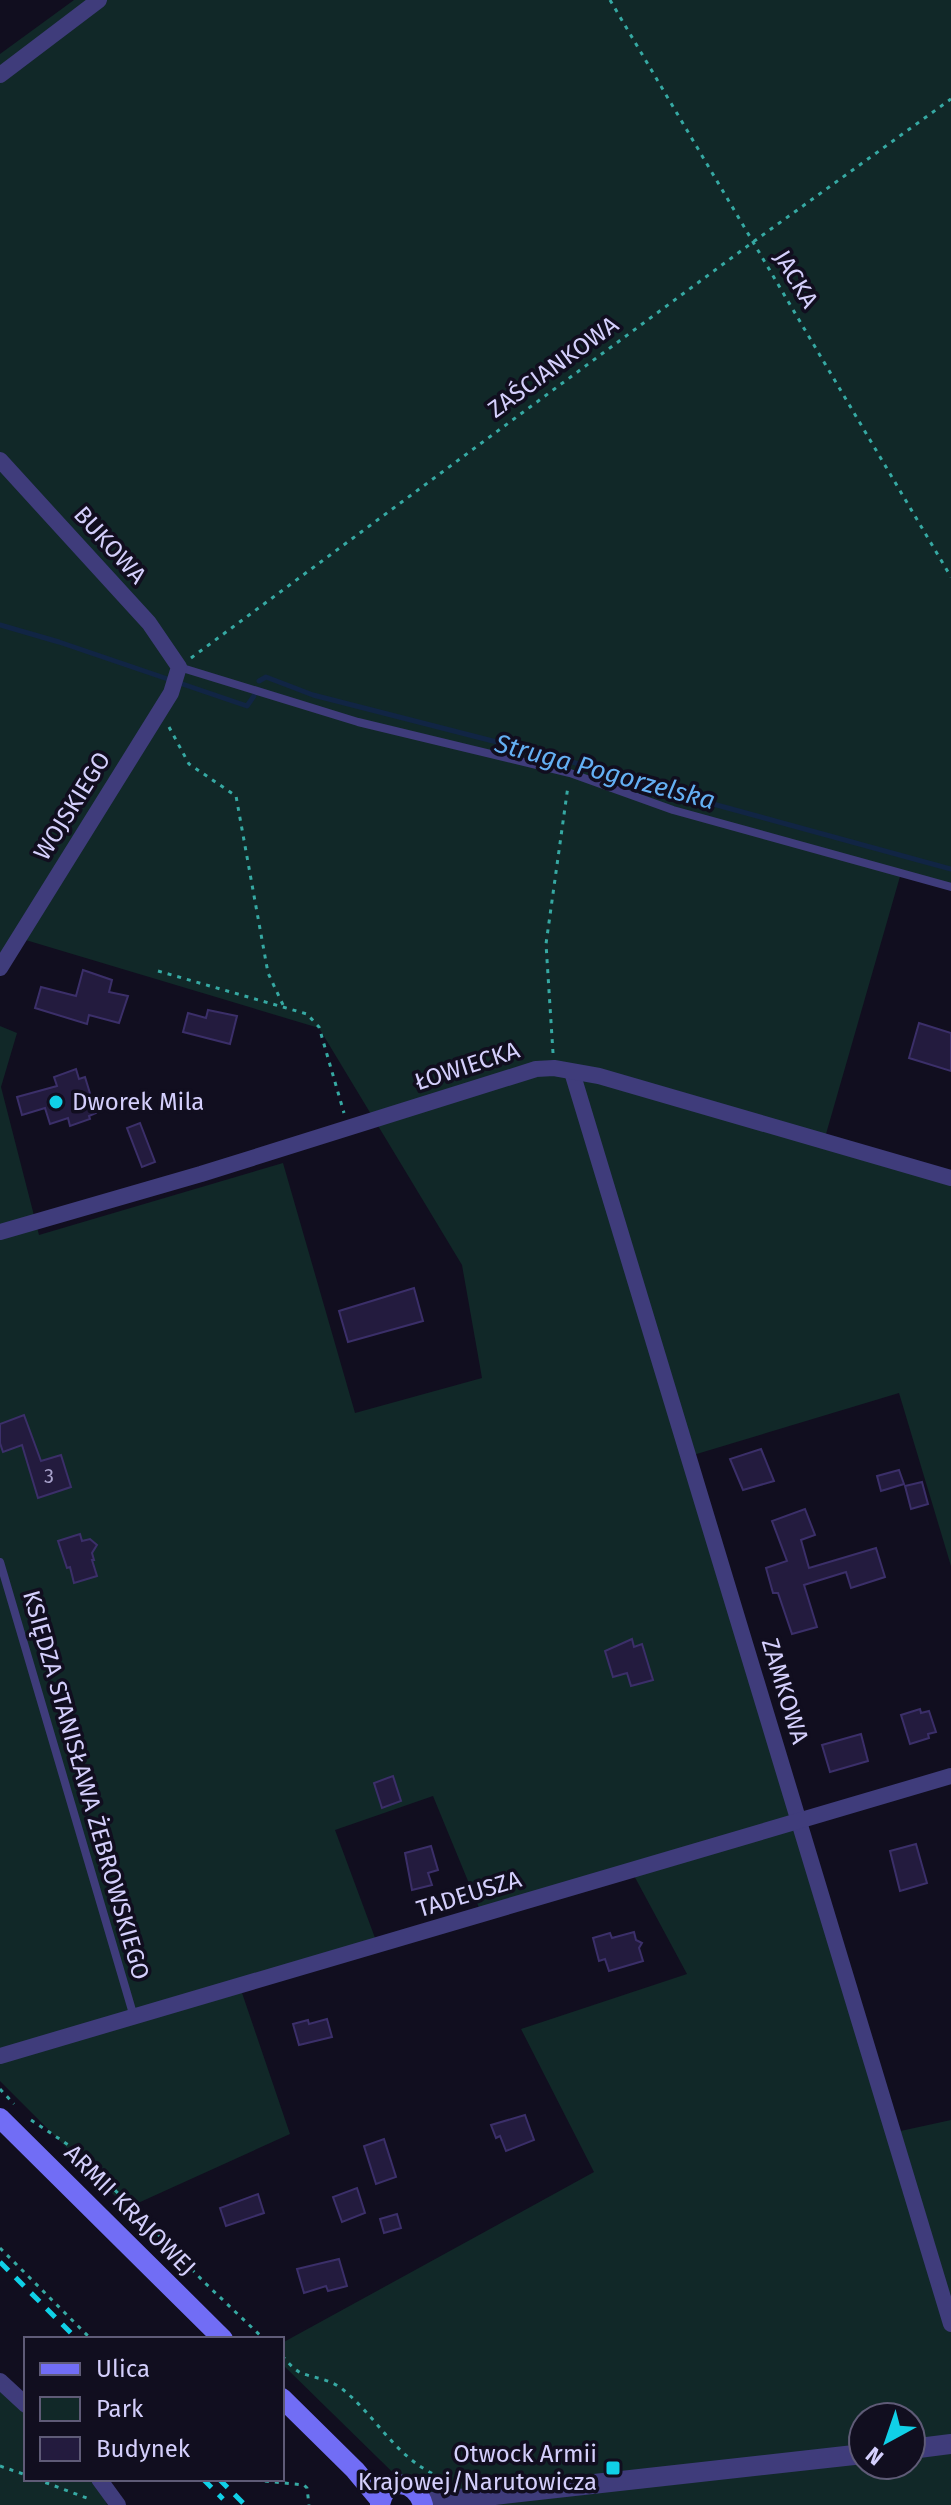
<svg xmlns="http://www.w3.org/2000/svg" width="951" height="2505" font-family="'Fira Sans',sans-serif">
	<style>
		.green { fill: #112828; fill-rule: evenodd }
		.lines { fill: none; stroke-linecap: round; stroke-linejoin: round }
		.stream { stroke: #112544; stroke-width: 5 }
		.building { fill: #231b3e; stroke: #3b2f69; stroke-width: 2 }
		.path { stroke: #36a9a3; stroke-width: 3; stroke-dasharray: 4 6; stroke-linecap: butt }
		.service { stroke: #3f3c7b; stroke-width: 8 }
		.minor { stroke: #3f3c7b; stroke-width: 16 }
		.tertiary { stroke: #3f3c7b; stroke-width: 20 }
		.secondary { stroke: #716df5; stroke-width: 20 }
		.rail { stroke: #10d0e7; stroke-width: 5; stroke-dasharray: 12 10; stroke-linecap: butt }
		.poi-dot { fill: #10d0e7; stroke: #110e1f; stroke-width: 3 }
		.labels { text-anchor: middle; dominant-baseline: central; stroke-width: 7; stroke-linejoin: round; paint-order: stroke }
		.number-label { font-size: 20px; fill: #a8a2cc }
		.street-label { font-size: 24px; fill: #d4cffc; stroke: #110e1f }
		.poi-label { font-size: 24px; fill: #d4cffc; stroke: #110e1f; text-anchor: start }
		.water-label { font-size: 26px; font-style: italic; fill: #64b0f4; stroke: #110e1f }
	</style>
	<rect width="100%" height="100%" fill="#110e1f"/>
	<!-- green -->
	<g class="green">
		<path d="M74,0H951V887L901,873L824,1141L951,1178V1566L899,1393L690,1456L896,2132L951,2120V2505H426L282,2364V2343L594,2172L521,2029L687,1974L631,1870L482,1915L433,1796L335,1830L378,1946L240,1987L290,2134L127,2208L0,2081V1026L17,1033L1,1087L39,1235L283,1163L355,1413L482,1378L462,1265L319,1028L19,938L0,968V54ZM863,2417H911V2465H863Z"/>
		<path d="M0,2383L26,2407V2479H98L107,2505H0Z"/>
	</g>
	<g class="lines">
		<!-- stream -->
		<g class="stream">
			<path d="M0,625L59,642L247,706L254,696"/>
			<path d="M259,681L266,677L313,695L559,758L702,801L951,869"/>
		</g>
	</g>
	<!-- building -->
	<g class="building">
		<path d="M83,970L112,980L109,992L128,996L119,1023L89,1015L87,1024L35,1008L41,987L76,996Z"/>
		<path d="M208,1010L237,1016L230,1044L183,1032L188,1013L206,1018Z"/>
		<path d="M919,1023L951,1033V1071L909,1058Z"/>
		<path d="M76,1069L79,1079L85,1077L96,1113L89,1116L90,1119L70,1126L68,1118L50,1124L45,1108L22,1115L17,1097L57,1086L54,1077Z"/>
		<path d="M140,1123L155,1162L142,1167L127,1128Z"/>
		<path d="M414,1288L423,1321L348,1342L339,1311Z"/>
		<path d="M24,1415L41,1461L61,1455L71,1487L38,1498L22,1445L3,1452L0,1443V1424Z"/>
		<path d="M761,1449L774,1481L743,1490L730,1459Z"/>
		<path d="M899,1470L904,1484L881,1491L877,1476Z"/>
		<path d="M922,1482L928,1504L911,1509L905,1486Z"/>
		<path d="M805,1509L815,1535L801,1540L809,1568L876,1548L885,1577L851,1588L846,1572L804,1585L817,1627L792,1634L778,1593H773L766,1568L787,1561L772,1521Z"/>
		<path d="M80,1534L82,1541L90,1539L97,1545L92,1553L94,1560H92L97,1576L74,1583L70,1567L67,1568L58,1541Z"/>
		<path d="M632,1639L634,1647L642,1644L653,1680L631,1686L627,1673L613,1677L605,1651Z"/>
		<path d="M920,1709L921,1713L929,1711L936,1732L928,1734L929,1738L910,1744L901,1715Z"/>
		<path d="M861,1734L868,1761L830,1772L822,1745Z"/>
		<path d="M393,1776L401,1801L382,1808L374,1783Z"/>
		<path d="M916,1844L927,1883L900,1891L890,1851Z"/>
		<path d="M431,1846L438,1870L428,1873L432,1885L412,1890L405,1853Z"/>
		<path d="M634,1932L636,1940L642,1943L639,1948L643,1961L609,1971L605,1959L599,1961L593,1938L610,1933L612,1938Z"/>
		<path d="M327,2019L332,2037L299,2045L293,2024L308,2020L309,2024Z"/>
		<path d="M525,2115L534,2140L506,2151L500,2136L496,2138L491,2125Z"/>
		<path d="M384,2139L396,2177L376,2184L364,2146Z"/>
		<path d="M357,2188L365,2213L342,2222L333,2197Z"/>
		<path d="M258,2194L264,2213L226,2226L220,2208Z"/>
		<path d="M397,2214L401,2228L384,2233L380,2219Z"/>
		<path d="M339,2259L347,2286L328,2291L326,2286L304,2293L297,2269Z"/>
	</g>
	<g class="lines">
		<!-- path -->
		<g class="path">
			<path d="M610,0L951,577"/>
			<path d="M191,658L753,242L951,99"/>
			<path d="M169,727L189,764L236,796L268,973L284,1007"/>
			<path d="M158,971L307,1014L319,1027L344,1113"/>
			<path d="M553,1053L546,944L568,786"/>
			<path d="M0,2089L14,2104"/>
			<path d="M31,2120L76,2150L205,2283L264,2339"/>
			<path d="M0,2248L91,2339"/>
			<path d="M282,2356C288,2362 293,2369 301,2373C314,2378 329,2379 341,2388C380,2419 397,2463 448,2480"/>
			<path d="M0,2466L26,2475"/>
			<path d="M36,2479L92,2500"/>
			<path d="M245,2479L304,2485L307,2488L309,2505"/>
		</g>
		<!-- service -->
		<g class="service">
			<path d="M179,667L358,722L570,773L673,810L951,887"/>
			<path d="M0,1562L134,2017"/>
		</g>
		<!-- minor -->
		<g class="minor">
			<path d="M0,75L99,0"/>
			<path d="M0,460L149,623L179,667L171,693L0,968"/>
			<path d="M572,1072L951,2324"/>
			<path d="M0,1232L201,1174L536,1069L554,1068L599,1076L951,1178"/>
			<path d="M0,2056L951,1776"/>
			<path d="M0,2381L26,2405"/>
			<path d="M99,2479L118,2505"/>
		</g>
		<!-- tertiary -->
		<g class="tertiary">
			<path d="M911,2449L951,2444"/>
			<path d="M423,2503L863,2454"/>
		</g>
		<!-- secondary -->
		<g class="secondary">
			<path d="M0,2118L223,2339"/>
			<path d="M282,2398L355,2470L380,2500"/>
			<path d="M380,2505C385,2476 416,2479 423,2505"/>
		</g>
		<!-- rail -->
		<g class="rail">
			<path d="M0,2262L77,2339"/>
			<path d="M203,2479L223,2499"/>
			<path d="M219,2479L245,2505"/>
		</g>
	</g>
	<!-- markers -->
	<g class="poi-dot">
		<circle cx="56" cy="1102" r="8"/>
		<rect x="605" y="2460" width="16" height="16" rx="4"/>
	</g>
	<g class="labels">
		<!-- number labels -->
		<g class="number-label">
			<text x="49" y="1476">3</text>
		</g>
		<!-- street labels -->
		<g class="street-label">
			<text transform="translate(796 279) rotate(59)">JACKA</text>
			<text transform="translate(553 367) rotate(-36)">ZAŚCIANKOWA</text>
			<text transform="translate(110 545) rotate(48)">BUKOWA</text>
			<text transform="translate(72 806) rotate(-58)">WOJSKIEGO</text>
			<text transform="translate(467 1066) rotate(-18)">ŁOWIECKA</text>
			<text transform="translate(785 1691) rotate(73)">ZAMKOWA</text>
			<text transform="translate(86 1785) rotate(74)">KSIĘDZA STANISŁAWA ŻEBROWSKIEGO</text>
			<text transform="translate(469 1894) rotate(-17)">TADEUSZA</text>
			<text transform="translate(130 2210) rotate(45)">ARMII KRAJOWEJ</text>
		</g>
		<!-- poi labels -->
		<g class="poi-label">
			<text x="72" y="1102">Dworek Mila</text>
			<text x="597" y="2454" text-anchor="end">Otwock Armii<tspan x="597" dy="28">Krajowej/Narutowicza</tspan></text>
		</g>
		<!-- water labels -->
		<g class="water-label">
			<text transform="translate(605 772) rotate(15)">Struga Pogorzelska</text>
		</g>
	</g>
	<!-- legend -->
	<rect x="24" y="2337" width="260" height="144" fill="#110e1f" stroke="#5f5b77" stroke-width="2"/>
	<rect x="40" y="2363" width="40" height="12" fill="#716df5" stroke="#5f5b77" stroke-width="2"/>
	<text x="96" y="2377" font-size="24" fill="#d4cffc">Ulica</text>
	<rect x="40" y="2397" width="40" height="24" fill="#112828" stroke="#5f5b77" stroke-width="2"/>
	<text x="96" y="2417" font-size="24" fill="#d4cffc">Park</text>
	<rect x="40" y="2437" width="40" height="24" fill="#231b3e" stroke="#5f5b77" stroke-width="2"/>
	<text x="96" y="2457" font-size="24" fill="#d4cffc">Budynek</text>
	<!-- north arrow -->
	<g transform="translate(887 2441) rotate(220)"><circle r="38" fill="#110e1f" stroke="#5f5b77" stroke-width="2"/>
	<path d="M0-6L14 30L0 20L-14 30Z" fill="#10d0e7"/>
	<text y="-12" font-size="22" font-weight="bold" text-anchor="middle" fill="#d4cffc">N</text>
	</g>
</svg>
